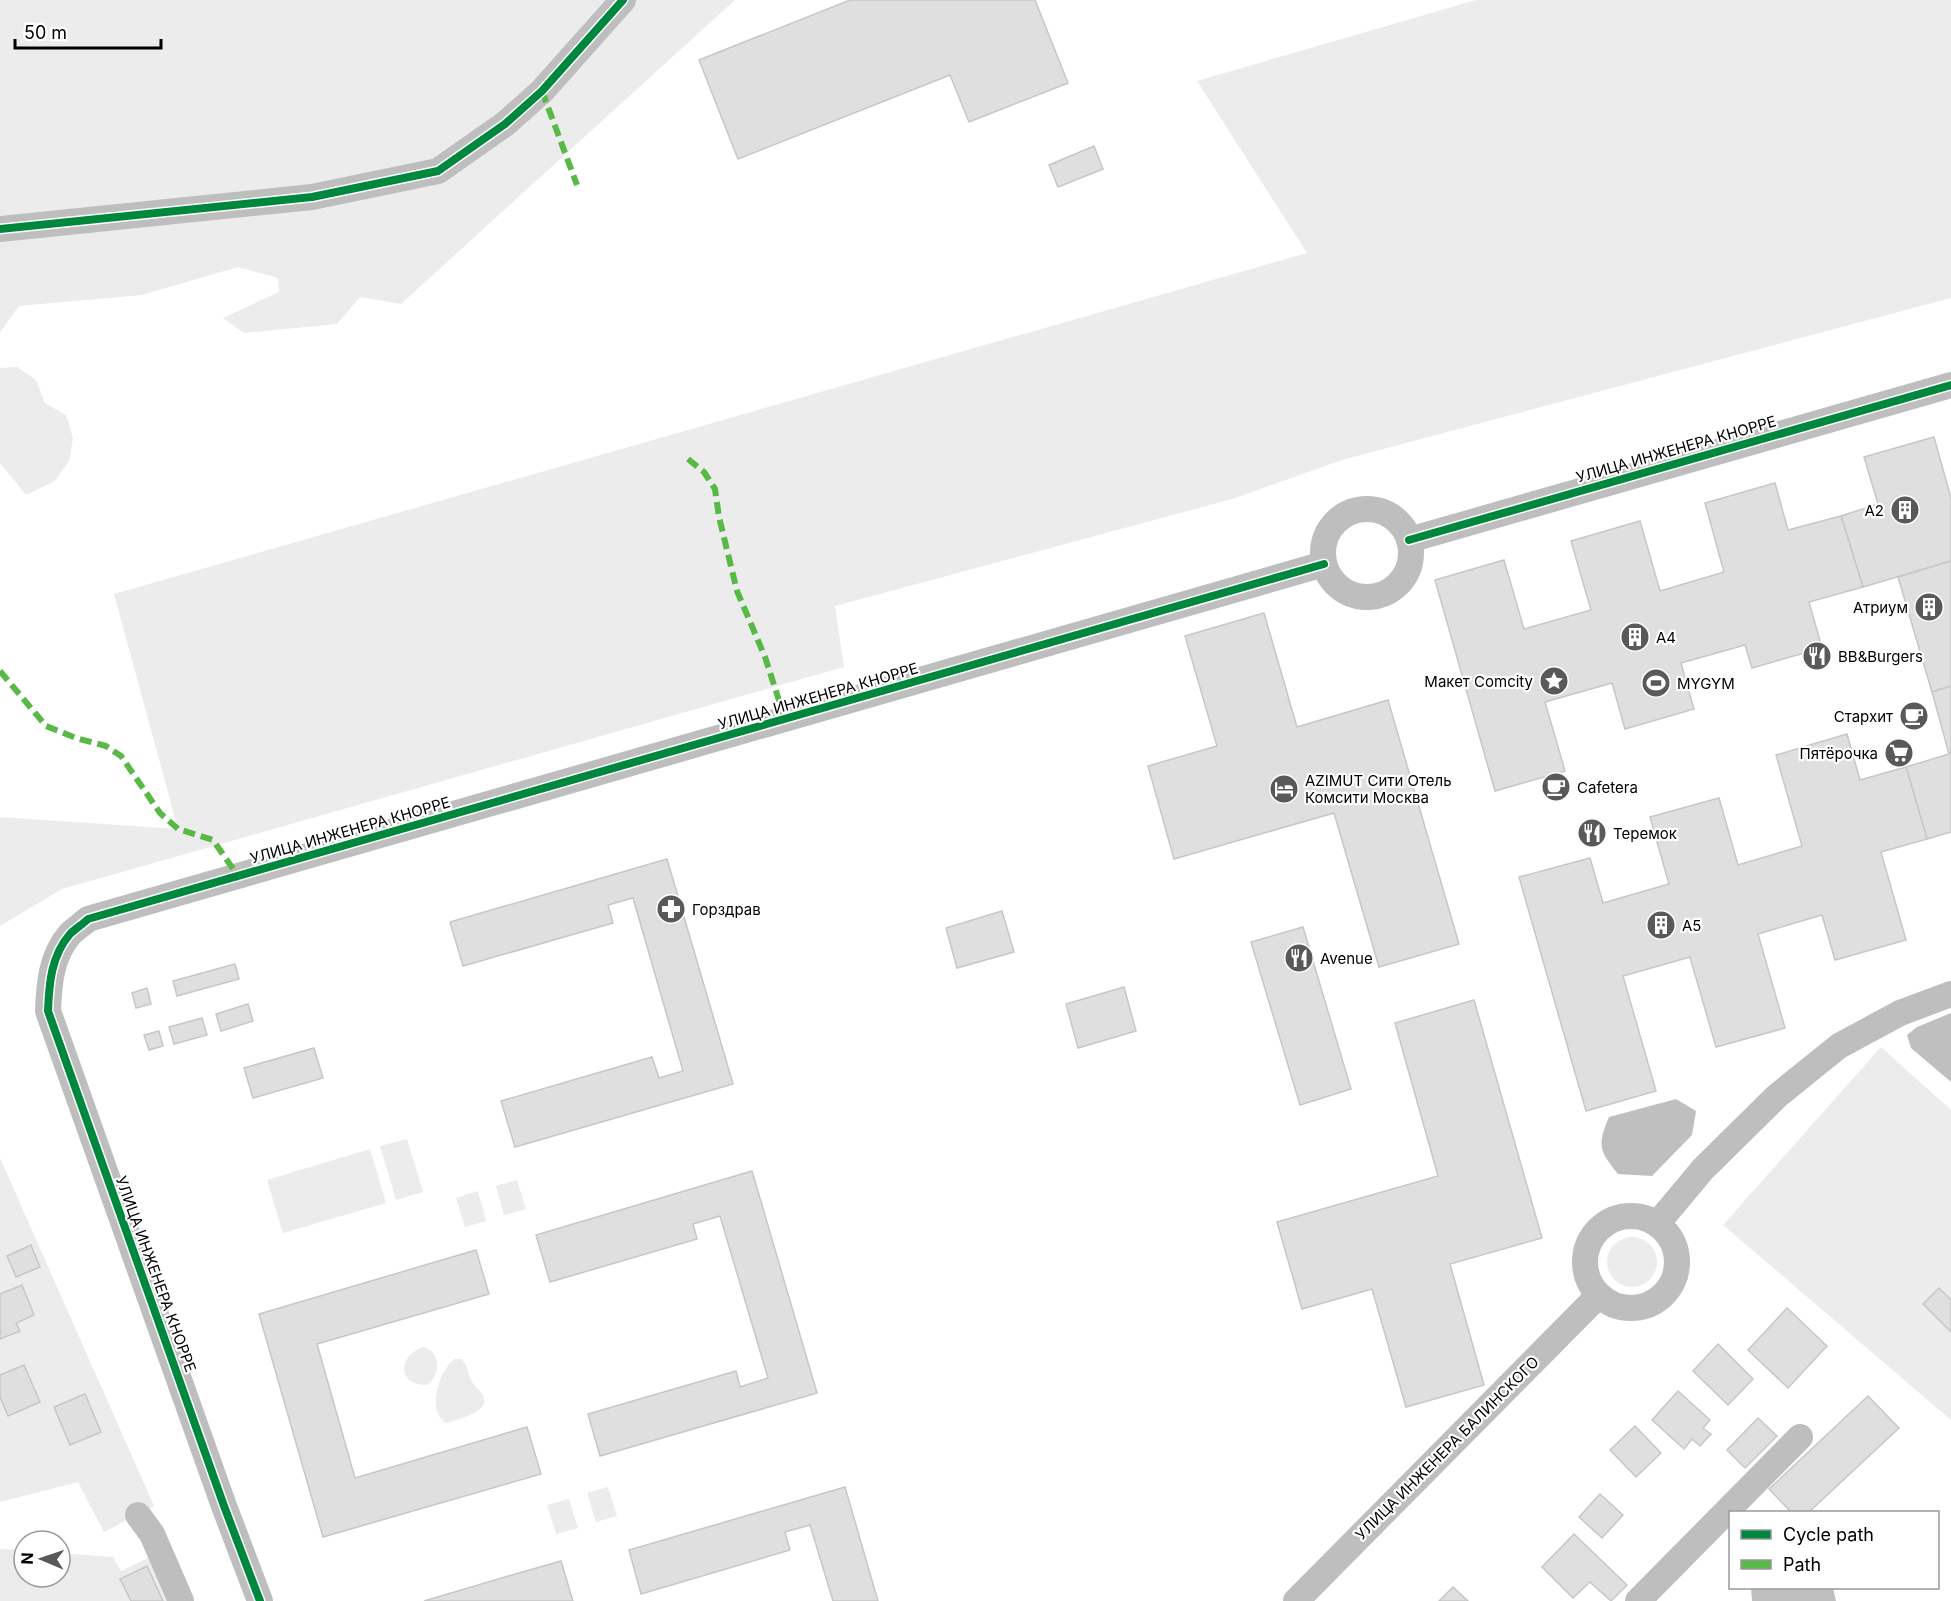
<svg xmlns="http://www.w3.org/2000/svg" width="1951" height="1601" font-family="Inter,sans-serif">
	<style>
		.green { fill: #ececec }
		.water { fill: #bfbfbf }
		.building { fill: #dfdfdf; stroke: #c7c7c7; stroke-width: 1.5 }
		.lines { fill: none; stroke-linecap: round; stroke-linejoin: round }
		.minor { stroke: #bebebe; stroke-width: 26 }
		.quiet { stroke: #58b947; stroke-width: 6; stroke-dasharray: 12 6; stroke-linecap: butt }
		.cycleway-casing { stroke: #fff; stroke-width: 11 }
		.cycleway { stroke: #00873e; stroke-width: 8 }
		.labels { text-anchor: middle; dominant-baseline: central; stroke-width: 4.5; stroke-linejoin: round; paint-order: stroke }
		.street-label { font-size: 15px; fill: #000; stroke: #fff }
		.poi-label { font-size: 15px; fill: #000; stroke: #fff; text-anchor: start }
	</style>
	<rect width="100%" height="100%" fill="#fff"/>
	<!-- green -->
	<g class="green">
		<path d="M0,0H735L401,304L360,297L337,324L244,333L223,318L279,292L278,278L238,267L142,295L19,306L0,332Z"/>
		<path d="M1476,0H1951V298L1342,460L1232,499L835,606L844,667L62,889L0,926V817L178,829L114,594L1307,253L1197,81Z"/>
		<path d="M17,367L36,380L45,403L66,415L73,438L69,461L55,481L26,495L0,463V368Z"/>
		<path d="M1881,1047L1951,1110V1420L1723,1225Z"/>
		<path d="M407,1139L423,1192L396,1200L380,1146Z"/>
		<path d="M370,1149L386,1203L283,1233L267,1180Z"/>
		<path d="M0,1158L154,1506L104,1532L78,1482L0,1502Z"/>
		<path d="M517,1180L526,1209L504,1215L496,1186Z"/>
		<path d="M478,1191L486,1221L465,1227L456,1198Z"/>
		<circle cx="1632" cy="1262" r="25"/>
		<path d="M423,1347C441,1350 441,1376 427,1385C396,1385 398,1356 423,1347Z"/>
		<path d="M455,1359H461C468,1365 468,1372 471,1380C474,1386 480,1390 483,1395C492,1412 456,1420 446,1423C426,1412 439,1369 455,1359Z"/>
		<path d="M608,1487L617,1516L596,1522L587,1493Z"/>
		<path d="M569,1499L578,1528L556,1534L547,1505Z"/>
		<path d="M0,1549L24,1550V1577H60V1553L113,1557L121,1571L150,1557L169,1601H0Z"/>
	</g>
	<!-- water -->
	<g class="water">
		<path d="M1951,1013V1082L1911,1048L1907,1035L1917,1027Z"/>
		<path d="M1676,1099L1696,1111L1692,1135L1652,1176L1618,1174C1599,1151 1597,1145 1609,1117Z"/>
		<path d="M1751,1588H1833L1836,1601H1752Z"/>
	</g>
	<!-- building -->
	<g class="building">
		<path d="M850,0H1035L1068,83L969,122L950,75L738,159L699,60Z"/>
		<path d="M1094,146L1103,169L1058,187L1049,165Z"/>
		<path d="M1934,437L1951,498V561L1863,587L1841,516L1878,504L1864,457Z"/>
		<path d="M1775,483L1788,530L1841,516L1863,587L1809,602L1822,648L1752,668L1745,645L1681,663L1694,709L1625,729L1612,683L1545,702L1565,771L1495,791L1435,580L1504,560L1524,629L1591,610L1571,541L1640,521L1660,591L1724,572L1705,503Z"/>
		<path d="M1951,561V686L1932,692L1898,577Z"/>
		<path d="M1264,613L1297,727L1388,700L1459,944L1379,967L1334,813L1174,859L1148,766L1217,746L1185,636Z"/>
		<path d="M1951,686V832L1927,839L1906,767L1949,754L1932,692Z"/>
		<path d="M1847,734L1860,780L1906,767L1927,839L1881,852L1906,940L1835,960L1822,915L1758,934L1785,1028L1716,1047L1690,957L1623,976L1656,1091L1586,1111L1519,877L1590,858L1603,903L1669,884L1650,817L1719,798L1738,865L1802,846L1776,755Z"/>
		<path d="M667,859L733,1084L515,1147L501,1101L652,1057L659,1078L683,1071L633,898L608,905L613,923L463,966L450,922Z"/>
		<path d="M1002,911L1014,952L957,968L946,928Z"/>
		<path d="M1303,927L1351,1089L1300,1105L1251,942Z"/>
		<path d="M235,964L239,979L177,996L173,981Z"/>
		<path d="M1124,987L1136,1031L1078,1048L1066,1004Z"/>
		<path d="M147,988L151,1004L136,1008L132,993Z"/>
		<path d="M1474,1000L1542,1238L1450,1264L1484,1385L1406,1407L1372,1289L1302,1309L1277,1222L1438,1176L1395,1023Z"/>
		<path d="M248,1004L253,1021L221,1031L216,1014Z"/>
		<path d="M202,1018L207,1035L174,1044L169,1027Z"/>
		<path d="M159,1031L163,1046L149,1050L144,1035Z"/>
		<path d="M314,1048L323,1078L253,1098L244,1068Z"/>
		<path d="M752,1171L817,1393L600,1456L588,1414L736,1371L740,1387L768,1378L720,1216L693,1224L697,1239L550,1282L536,1235Z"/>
		<path d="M31,1245L40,1267L16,1277L7,1256Z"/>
		<path d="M476,1250L489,1294L317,1344L355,1478L527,1427L541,1474L323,1537L259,1314Z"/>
		<path d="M22,1285L34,1315L16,1323L20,1331L0,1339V1294Z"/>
		<path d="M1939,1288L1951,1300V1332L1923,1304Z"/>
		<path d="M1787,1308L1827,1346L1788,1388L1748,1350Z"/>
		<path d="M1718,1344L1753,1379L1728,1405L1693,1371Z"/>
		<path d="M24,1365L40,1402L8,1416L0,1397V1375Z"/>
		<path d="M1678,1391L1710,1420L1703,1428L1711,1434L1700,1446L1692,1439L1684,1449L1652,1420Z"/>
		<path d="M85,1394L101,1432L70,1445L54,1407Z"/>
		<path d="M1868,1396L1899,1428L1809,1512H1791L1769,1489Z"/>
		<path d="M1758,1418L1777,1436L1745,1468L1727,1450Z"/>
		<path d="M1635,1426L1661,1453L1636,1477L1610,1450Z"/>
		<path d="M845,1487L878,1601H833L810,1525L785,1532L790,1550L641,1594L629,1550Z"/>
		<path d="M1600,1494L1623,1515L1602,1538L1579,1517Z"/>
		<path d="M1574,1534L1627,1585L1611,1601L1590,1582L1573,1598L1542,1567Z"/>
		<path d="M561,1561L573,1601H424L512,1575Z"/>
		<path d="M147,1566L163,1601H131L120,1579Z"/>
		<path d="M1453,1587L1468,1601H1439Z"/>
	</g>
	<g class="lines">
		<!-- minor -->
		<g class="minor">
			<path d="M0,229L312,197L438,171L505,124L542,91L623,0"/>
			<circle cx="1367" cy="553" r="44"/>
			<path d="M1409,540L1951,385"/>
			<circle cx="1631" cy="1262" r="46"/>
			<path d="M1657,1224L1703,1169L1777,1096L1839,1046L1900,1013L1951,994"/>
			<path d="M138,1515L152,1534L181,1601"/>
			<path d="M260,1601L224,1506L48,1011C49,984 51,956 70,934C75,929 83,924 88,919L1324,564"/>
			<path d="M1296,1601L1599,1295"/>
			<path d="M1638,1601L1800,1437"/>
		</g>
		<!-- quiet -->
		<g class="quiet">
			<path d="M542,91L577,185"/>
			<path d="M688,459L704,472L715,489L719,517L737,591L765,657L785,719"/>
			<path d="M0,671L46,726L76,738L106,746L121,756L160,813L178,829L213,840L238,876"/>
		</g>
		<!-- cycleway casing -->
		<g class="cycleway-casing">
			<g id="cycleway">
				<path d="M0,229L312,197L438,171L505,124L542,91L623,0"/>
				<path d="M1409,540L1951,385"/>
				<path d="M260,1601L224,1506L48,1011C49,984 51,956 70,934C75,929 83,924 88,919L1324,564"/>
			</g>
		</g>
		<!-- cycleway -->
		<use href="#cycleway" class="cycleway"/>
	</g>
	<!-- icons -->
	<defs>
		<g id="building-disc" transform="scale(1.5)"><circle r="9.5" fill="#595959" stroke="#fff"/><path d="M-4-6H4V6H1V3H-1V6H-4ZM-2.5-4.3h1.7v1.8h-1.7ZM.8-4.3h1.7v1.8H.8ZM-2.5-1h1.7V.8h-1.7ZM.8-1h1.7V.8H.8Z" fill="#fff"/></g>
		<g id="restaurant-disc" transform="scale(1.5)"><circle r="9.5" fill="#595959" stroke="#fff"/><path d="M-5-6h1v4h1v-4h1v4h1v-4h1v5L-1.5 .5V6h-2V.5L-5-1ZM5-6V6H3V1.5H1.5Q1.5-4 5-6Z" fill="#fff"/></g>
		<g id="sight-disc" transform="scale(1.5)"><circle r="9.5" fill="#595959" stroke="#fff"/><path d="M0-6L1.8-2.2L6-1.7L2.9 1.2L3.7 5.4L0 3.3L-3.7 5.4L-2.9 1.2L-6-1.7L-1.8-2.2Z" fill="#fff"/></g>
		<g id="stadium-disc" transform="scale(1.5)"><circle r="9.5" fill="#595959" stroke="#fff"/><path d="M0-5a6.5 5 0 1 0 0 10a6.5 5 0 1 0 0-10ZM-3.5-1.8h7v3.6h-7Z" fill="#fff"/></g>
		<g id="cafe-disc" transform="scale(1.5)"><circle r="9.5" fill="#595959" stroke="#fff"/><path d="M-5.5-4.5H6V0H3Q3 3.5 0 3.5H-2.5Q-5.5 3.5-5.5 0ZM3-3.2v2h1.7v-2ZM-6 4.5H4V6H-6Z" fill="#fff"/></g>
		<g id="supermarket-disc" transform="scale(1.5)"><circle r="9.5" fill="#595959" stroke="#fff"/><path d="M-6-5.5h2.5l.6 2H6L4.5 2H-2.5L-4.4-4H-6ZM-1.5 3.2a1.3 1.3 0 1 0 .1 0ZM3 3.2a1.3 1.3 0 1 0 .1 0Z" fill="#fff"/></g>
		<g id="hotel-disc" transform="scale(1.5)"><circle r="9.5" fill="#595959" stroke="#fff"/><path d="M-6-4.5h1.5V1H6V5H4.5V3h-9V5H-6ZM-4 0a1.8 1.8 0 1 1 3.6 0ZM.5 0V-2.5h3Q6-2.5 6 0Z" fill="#fff"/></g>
		<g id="pharmacy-disc" transform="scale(1.5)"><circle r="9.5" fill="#595959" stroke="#fff"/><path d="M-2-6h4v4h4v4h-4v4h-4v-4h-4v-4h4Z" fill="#fff"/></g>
	</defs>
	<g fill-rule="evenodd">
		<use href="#building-disc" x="1905" y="510"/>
		<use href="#building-disc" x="1929" y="607"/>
		<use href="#building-disc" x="1635" y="637"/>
		<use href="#restaurant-disc" x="1817" y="656"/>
		<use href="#sight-disc" x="1554" y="681"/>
		<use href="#stadium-disc" x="1656" y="683"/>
		<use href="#cafe-disc" x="1914" y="716"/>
		<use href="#supermarket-disc" x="1899" y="753"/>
		<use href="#cafe-disc" x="1556" y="787"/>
		<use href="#hotel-disc" x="1284" y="789"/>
		<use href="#restaurant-disc" x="1592" y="833"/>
		<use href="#pharmacy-disc" x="671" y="909"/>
		<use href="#building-disc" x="1661" y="925"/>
		<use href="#restaurant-disc" x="1299" y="958"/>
	</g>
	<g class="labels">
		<!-- street labels -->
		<g class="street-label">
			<text transform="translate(1676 449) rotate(-16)">УЛИЦА ИНЖЕНЕРА КНОРРЕ</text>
			<text transform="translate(818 696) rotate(-16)">УЛИЦА ИНЖЕНЕРА КНОРРЕ</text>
			<text transform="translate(350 830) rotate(-16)">УЛИЦА ИНЖЕНЕРА КНОРРЕ</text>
			<text transform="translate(156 1274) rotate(70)">УЛИЦА ИНЖЕНЕРА КНОРРЕ</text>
			<text transform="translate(1447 1448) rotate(-45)">УЛИЦА ИНЖЕНЕРА БАЛИНСКОГО</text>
		</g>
		<!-- poi labels -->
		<g class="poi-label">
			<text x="1884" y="510" text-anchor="end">А2</text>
			<text x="1908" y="607" text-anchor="end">Атриум</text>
			<text x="1656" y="637">А4</text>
			<text x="1838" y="656">BB&amp;Burgers</text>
			<text x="1533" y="681" text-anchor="end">Макет Comcity</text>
			<text x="1677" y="683">MYGYM</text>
			<text x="1893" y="716" text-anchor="end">Стархит</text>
			<text x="1878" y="753" text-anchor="end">Пятёрочка</text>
			<text x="1305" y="780">AZIMUT Сити Отель<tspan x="1305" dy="17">Комсити Москва</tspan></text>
			<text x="1577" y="787">Cafetera</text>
			<text x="1613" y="833">Теремок</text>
			<text x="692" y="909">Горздрав</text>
			<text x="1682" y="925">А5</text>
			<text x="1320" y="958">Avenue</text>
		</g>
	</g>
	<!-- legend -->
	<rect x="1729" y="1511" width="210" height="78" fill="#ffffff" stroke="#999999" stroke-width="1.5"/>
	<rect x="1741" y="1530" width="30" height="9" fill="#00873e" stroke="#999999" stroke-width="1.5"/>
	<text x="1783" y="1541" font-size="18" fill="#000000">Cycle path</text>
	<rect x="1741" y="1560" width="30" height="9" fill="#58b947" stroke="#999999" stroke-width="1.5"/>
	<text x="1783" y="1571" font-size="18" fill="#000000">Path</text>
	<!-- north arrow -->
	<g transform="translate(42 1559) rotate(272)"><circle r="28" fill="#ffffff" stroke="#999999" stroke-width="1.5"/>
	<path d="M0-4.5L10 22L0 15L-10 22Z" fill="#595959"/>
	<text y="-9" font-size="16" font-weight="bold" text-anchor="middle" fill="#000000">N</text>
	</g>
	<!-- scale -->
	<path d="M15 39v9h146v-9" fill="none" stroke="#000000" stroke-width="3"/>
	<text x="24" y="39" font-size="18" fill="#000000" stroke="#ffffff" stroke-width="4.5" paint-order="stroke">50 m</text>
</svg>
